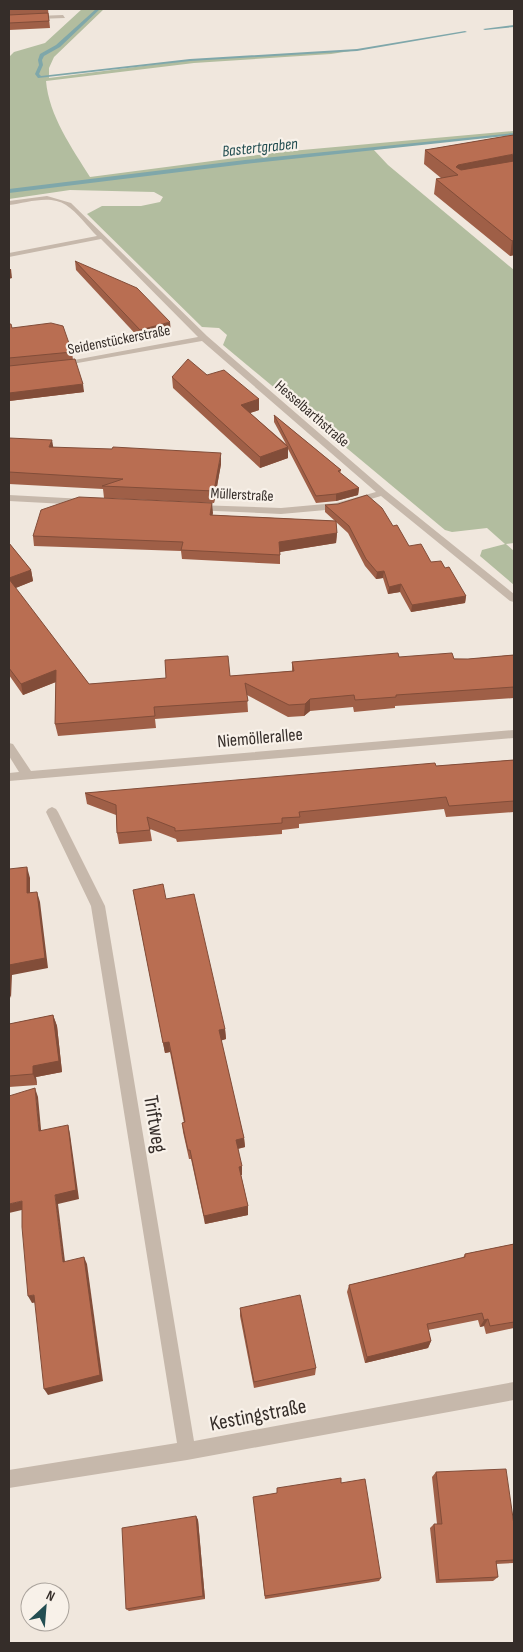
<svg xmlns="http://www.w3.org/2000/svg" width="523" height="1652" font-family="'Sofia Sans Condensed',sans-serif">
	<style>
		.green { fill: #b2bd9f }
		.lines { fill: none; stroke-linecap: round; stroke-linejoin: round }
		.stream { fill: #7fa7aa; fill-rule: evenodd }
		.minor { fill: #c6b8ab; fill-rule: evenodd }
		.wall { fill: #9f5f47 }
		.shaded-wall { fill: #824d39 }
		.building { fill: #b96e52; stroke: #824d39 }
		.labels { text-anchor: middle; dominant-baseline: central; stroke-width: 4.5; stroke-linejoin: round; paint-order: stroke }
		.far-street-label { font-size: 15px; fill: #352d29; stroke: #f8f1e9 }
		.far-water-label { font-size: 16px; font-style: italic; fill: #234e52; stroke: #f8f1e9 }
		.street-label { font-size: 18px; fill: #352d29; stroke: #f8f1e9 }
		.near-street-label { font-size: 21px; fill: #352d29; stroke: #f8f1e9 }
	</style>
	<rect width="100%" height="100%" fill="#f0e7dd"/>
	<!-- green -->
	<path class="green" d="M82,9H104L54,57L49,68V78L190,60L357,50L331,54L194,63L46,81C49,116 72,148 90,177L280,152L514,131V134L373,149L388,165L514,270V543L506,544L514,551V585L480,556L482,550L505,544L487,528L452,532L445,530L223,345L227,335L219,328L202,327L87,214L102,206H141L160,202L163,197L154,192L70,190L9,199V57L14,52L45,43Z"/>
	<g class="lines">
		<!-- stream -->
		<g class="stream">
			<path d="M96,9H100L60,47L44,56L42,60L43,65L39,74L41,76L190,59L357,49L465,31L467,32L357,51L190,61L38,78L35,74L39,65L38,60L40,54L56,45Z"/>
			<path d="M514,25V27L485,30L483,29Z"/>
			<path d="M514,133V135L245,164L9,193V189L245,160Z"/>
		</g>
		<!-- minor -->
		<g class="minor">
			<path d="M63,15L65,18L9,20V17Z"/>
			<path d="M47,196L71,203L207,336L386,491L514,594V602L510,601L381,496L337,509L281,514L193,510L191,508L196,505L281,508L336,503L376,492L202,341L55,367V363H58L198,337L101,239L9,257V253L97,236C87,226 78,213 66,205C50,194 26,203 9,205V201Z"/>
			<path d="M9,495L84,499L89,502L84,505L9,501Z"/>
			<path d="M514,730V738L9,781V773L19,772L9,756V743L13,744L31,771Z"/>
			<path d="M52,807L56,809L58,812L105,906L194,1441L514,1382V1400L187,1460L9,1488V1470L177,1443L91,906L46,812L48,809Z"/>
		</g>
	</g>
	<!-- wall -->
	<g class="wall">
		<path d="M9,9H48L50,28L9,30Z"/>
		<path d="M507,136L514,255L510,256L434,194L436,179L441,178L424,164L425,150Z"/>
		<path d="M75,261L171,332L141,340L76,270Z"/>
		<path d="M9,324L12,328L72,352L73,360L84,392L9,401Z"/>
		<path d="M207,375L259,399V410L250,413L286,444L274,422V415L341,470L340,473L359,488L358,495L336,501L316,503L288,449V458L260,468L173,388L172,377Z"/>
		<path d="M9,438L53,447L221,464L214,503L104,498L103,489L9,484Z"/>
		<path d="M212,503V515L335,521L325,512V505L393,526L409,546L431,562L445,568L466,596L465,603L411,612L400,592L388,594L383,578L376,579L365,566L348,533L336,522L337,533L336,543L280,552V564L182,559L181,551L34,546L33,536Z"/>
		<path d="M9,543L31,570L33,581L15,588L89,684L230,676L292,671V662L399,657L468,659L514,655V698L395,706V708L354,712L353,707L310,711L304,716L288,717L247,695L248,712L155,719L156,728L58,736L55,724L56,682L23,695L9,675Z"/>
		<path d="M514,760V812L446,817L444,809L299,824V828L282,830V834L177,842L176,839L150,829L152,841L119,844L117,833L116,815L87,804L85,793Z"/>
		<path d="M133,890L166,899L225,1029L226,1039L221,1040L244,1138L245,1147L238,1149L242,1175H241L248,1206V1215L205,1224L191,1159H189L183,1132L182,1123H184L170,1052L165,1053Z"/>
		<path d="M53,1015L57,1026L62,1072L36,1077L37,1085L9,1087V1024Z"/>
		<path d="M514,1244V1328L486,1334L484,1326L480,1327L478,1320L428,1330L431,1341L428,1348L365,1363L347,1292L349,1285L463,1258L465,1254Z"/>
		<path d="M240,1308L316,1368L315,1375L254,1388L240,1316Z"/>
		<path d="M436,1472L514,1525V1563L496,1564L498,1577L493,1581L436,1583L430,1528L434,1524H437L432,1477Z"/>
		<path d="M341,1483L381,1578L379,1581L265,1599L254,1502L277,1493V1488Z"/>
		<path d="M196,1516L198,1520L205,1599L129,1611L126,1609Z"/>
	</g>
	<!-- shaded-wall -->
	<g class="shaded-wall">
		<path d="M514,154V164L458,175L456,167L458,165Z"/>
		<path d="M514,240V255L510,256L512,241Z"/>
		<path d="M9,269H11L12,278L9,279Z"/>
		<path d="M170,322L171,332L141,340L140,330Z"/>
		<path d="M83,384L84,392L9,401V393Z"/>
		<path d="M259,399V410L241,416V405Z"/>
		<path d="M52,440L54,451L49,447Z"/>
		<path d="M288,447V458L260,468V457Z"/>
		<path d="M221,453V464L214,503V491Z"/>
		<path d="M359,488L358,495L336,501V494Z"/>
		<path d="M212,503L213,513L211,525L210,515Z"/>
		<path d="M337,533L336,543L279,552V542Z"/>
		<path d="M31,570L33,581L11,590L9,578Z"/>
		<path d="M384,571L383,578L376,579L377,572Z"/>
		<path d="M401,584L400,592L388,594L389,587Z"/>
		<path d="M466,596L465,603L411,612L412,605Z"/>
		<path d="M56,670L58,681L23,695L21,684Z"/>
		<path d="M310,699V711L304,716L305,704Z"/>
		<path d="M27,867L30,878V903L27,893Z"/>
		<path d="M37,892L40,902L48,968L12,975L11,998L9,993V965Z"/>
		<path d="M53,1015L57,1026L62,1072L36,1077L37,1085L33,1074V1066Z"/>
		<path d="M225,1029L226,1039L220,1041L219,1030Z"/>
		<path d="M169,1042L170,1052L165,1053L163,1043Z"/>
		<path d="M35,1088L38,1097L42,1140L39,1131Z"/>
		<path d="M68,1125L70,1134L79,1199L58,1204L66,1270L63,1262L55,1195Z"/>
		<path d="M244,1138L245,1147L236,1149V1140Z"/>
		<path d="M242,1166V1175H239V1167Z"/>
		<path d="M22,1201L26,1209L9,1213V1204Z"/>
		<path d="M248,1206V1215L205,1224L204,1216Z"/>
		<path d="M84,1257L87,1264L103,1381L48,1395L44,1389Z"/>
		<path d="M34,1295L38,1302L32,1303L28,1296Z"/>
		<path d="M488,1319L484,1326L480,1327L484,1320Z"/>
		<path d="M431,1341L428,1348L365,1363L367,1357Z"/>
		<path d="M196,1516L198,1520L205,1599L203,1596Z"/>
	</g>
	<!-- building -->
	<g class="building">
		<path d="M48,13L49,21L9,23V15Z"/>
		<path d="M514,135V154L458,165L456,167L461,170L514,161V240L512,241L436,179L458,175L425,150L507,136Z"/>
		<path d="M75,261L137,288L170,322L140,330Z"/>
		<path d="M51,323L63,326L72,352L9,358V324H11L12,328Z"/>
		<path d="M75,359L83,384L9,393V366Z"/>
		<path d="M188,359L207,375L224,370L259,399L241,405L288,447L260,457L172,377Z"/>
		<path d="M274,415L341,470L338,471L359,488L336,494L316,496Z"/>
		<path d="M9,438L52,440L49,447L112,449L113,447L221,453L214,491L102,486L123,479L9,472Z"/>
		<path d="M367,495L382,508L393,526L397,525L409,546L421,544L431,562L441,561L445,568L449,567L466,596L412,605L401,584L389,587L384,571L377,572L366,559L349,526L325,505L338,504Z"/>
		<path d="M79,497L212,503L210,515L336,521L337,533L279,542L280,555L181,550L183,542L33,536L41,510Z"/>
		<path d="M9,543L31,570L9,578Z"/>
		<path d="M9,579L89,684L166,678L165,660L228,656L230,676L294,671L292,662L398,653L399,657L452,653L454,659H468L514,655V687L396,695V697L355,700L354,695L310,699L305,704L289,705L245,683L248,701L154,707L155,716L55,724L56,670L21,684L9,668Z"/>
		<path d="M514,760V801L449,806L446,797L299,812L300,817L282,818V823L175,831V828L147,817L150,830L117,833L116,805L85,793L435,763L436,766Z"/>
		<path d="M27,867V893L37,892L45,958L9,965V869Z"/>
		<path d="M163,884L166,899L194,894L225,1029L219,1030L244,1138L236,1140L242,1166L239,1167L248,1206L204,1216L190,1150H188L182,1123L185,1122L169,1042L163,1043L133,890Z"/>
		<path d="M53,1015L59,1061L33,1066V1074L9,1076V1024Z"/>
		<path d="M35,1088L39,1131L68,1125L76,1190L55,1195L63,1262L84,1257L100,1375L44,1389L34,1295L28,1296L22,1227V1201L9,1204V1096Z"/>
		<path d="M514,1244V1322L490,1326L488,1319L484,1320L482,1313L427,1324L431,1341L367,1357L349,1285L465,1257V1254Z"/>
		<path d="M300,1295L316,1368L254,1382L240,1308Z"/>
		<path d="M506,1469L514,1525V1560L496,1561L498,1577L439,1580L434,1524H442L436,1472Z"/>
		<path d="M341,1478V1483L365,1479L381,1578L265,1596L253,1497L277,1493V1488Z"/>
		<path d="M196,1516L203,1596L126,1609L122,1528Z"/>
	</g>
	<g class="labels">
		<!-- far-street labels -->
		<g class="far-street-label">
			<text transform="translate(119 340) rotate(-11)">Seidenstückerstraße</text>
			<text transform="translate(312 414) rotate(41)">Hesselbarthstraße</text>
			<text transform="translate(242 495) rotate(3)">Müllerstraße</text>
		</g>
		<!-- far-water labels -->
		<g class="far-water-label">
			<text transform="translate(260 148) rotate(-6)">Bastertgraben</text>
		</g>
		<!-- street labels -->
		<g class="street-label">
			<text transform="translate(260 738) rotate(-5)">Niemöllerallee</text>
		</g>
		<!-- near-street labels -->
		<g class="near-street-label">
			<text transform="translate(155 1124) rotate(81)">Triftweg</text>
			<text transform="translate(258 1415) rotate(-11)">Kestingstraße</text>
		</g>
	</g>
	<!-- border -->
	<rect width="523" height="1652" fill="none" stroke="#352d29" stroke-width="20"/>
	<!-- north arrow -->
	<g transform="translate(45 1607) rotate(26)"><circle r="24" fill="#f8f1e9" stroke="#aaa39c"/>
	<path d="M0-4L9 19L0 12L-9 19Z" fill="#234e52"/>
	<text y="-8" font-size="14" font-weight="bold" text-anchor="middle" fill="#352d29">N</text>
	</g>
</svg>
